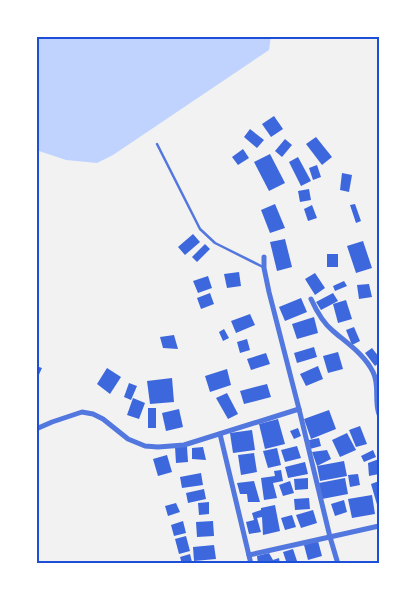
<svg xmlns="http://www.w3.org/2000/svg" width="415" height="600" font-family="Montserrat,sans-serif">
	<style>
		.water { fill: #bfd3fe }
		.building { fill: #3d67dc }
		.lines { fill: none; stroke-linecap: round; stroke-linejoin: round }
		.service { stroke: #5277de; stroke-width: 2.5 }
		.minor { stroke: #5277de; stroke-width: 5 }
		.neatline { fill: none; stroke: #1d4ed8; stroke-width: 2 }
	</style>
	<rect width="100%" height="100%" fill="#f2f2f2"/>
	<!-- water -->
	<path class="water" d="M36,36H271L269,50L113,155L97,163L66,160L36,150Z"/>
	<!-- building -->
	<g class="building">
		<path d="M274,116L283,129L271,137L262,124Z"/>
		<path d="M250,129L264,140L257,148L244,137Z"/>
		<path d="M316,137L332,157L322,165L306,144Z"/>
		<path d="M285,139L292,145L282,157L275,151Z"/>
		<path d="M243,149L249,158L238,165L232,157Z"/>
		<path d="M270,154L285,183L269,191L254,162Z"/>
		<path d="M298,157L311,181L301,186L289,162Z"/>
		<path d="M317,165L321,177L313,180L309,168Z"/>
		<path d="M342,173L352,175L349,192L340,190Z"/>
		<path d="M309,189L311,200L300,202L298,191Z"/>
		<path d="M275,204L285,228L270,233L261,210Z"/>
		<path d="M355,204L361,221L356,223L350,205Z"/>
		<path d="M312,205L317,218L308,221L304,209Z"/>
		<path d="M193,234L200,242L185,255L178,247Z"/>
		<path d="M285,239L292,267L277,271L270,242Z"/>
		<path d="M363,241L372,268L356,273L347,246Z"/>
		<path d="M205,244L210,249L197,262L192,257Z"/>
		<rect x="327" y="254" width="11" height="13"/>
		<path d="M239,272L241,286L227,288L224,274Z"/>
		<path d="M315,273L325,288L315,295L305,279Z"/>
		<path d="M208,276L212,288L198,293L193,281Z"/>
		<path d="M344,281L347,286L335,291L333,286Z"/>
		<path d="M369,284L372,297L359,299L357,285Z"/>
		<path d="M210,293L214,304L201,309L197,298Z"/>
		<path d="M333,293L338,301L321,310L316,302Z"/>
		<path d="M301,298L307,312L285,321L279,307Z"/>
		<path d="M346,300L352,319L338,323L333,304Z"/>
		<path d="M250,314L255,325L236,333L231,321Z"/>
		<path d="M314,317L318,333L297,339L292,324Z"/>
		<path d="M354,327L360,341L352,345L346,330Z"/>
		<path d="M224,329L229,338L223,341L219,332Z"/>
		<path d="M174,335L178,349L163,348L160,337Z"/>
		<path d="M247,339L250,350L240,353L237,342Z"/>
		<path d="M314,347L317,357L297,363L294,353Z"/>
		<path d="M372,348L379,357V363L375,366L365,353Z"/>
		<path d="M338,352L343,369L328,373L323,356Z"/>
		<path d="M266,353L270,364L251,370L247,359Z"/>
		<path d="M36,366L42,368L36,381Z"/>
		<path d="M318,366L323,379L306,386L300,374Z"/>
		<path d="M107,368L121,377L110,394L97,384Z"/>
		<path d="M227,369L231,385L210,392L205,376Z"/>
		<path d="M172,378L174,402L150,404L147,381Z"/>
		<path d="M129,383L137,386L131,400L124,397Z"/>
		<path d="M267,384L271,397L244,404L240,391Z"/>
		<path d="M227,393L238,414L228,419L216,398Z"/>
		<path d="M133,398L145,403L139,419L127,415Z"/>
		<rect x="148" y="408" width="8" height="20"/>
		<path d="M179,409L183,427L166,431L162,413Z"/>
		<path d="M329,410L336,429L311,439L304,419Z"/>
		<path d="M278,419L285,444L265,449L259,424Z"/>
		<path d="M360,426L367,444L356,447L349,430Z"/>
		<path d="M298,428L301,436L294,439L290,431Z"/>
		<path d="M252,430L255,450L233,453L230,433Z"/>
		<path d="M347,433L356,450L340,457L332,440Z"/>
		<path d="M319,438L321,446L310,449L309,440Z"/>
		<path d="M297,446L301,458L285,462L281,450Z"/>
		<path d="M175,447H187L188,462L176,463Z"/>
		<path d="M203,447L206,460L192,459V448Z"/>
		<path d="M277,448L281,465L268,468L263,451Z"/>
		<path d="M327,450L331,459L317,466L312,452Z"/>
		<path d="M373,450L376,457L364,462L361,456Z"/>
		<path d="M254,453L257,472L241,475L238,455Z"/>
		<path d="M167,455L172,472L158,476L153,459Z"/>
		<path d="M379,459V474L369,476L368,463Z"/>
		<path d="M344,461L347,476L320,481L317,466Z"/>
		<path d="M305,462L308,474L288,478L285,467Z"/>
		<path d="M281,470L283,481L273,483L277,498L264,500L261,478L275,476L274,471Z"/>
		<path d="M201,473L203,485L182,488L180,477Z"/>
		<path d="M358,474L360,485L350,487L348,475Z"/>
		<path d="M308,478V489L295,490L294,479Z"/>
		<path d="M345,478L348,494L322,499L319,483Z"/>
		<path d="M254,481L260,502H248L247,494H240L237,483Z"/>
		<path d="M290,481L294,493L283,496L279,485Z"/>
		<path d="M379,481V508H378L371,484Z"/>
		<path d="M204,489L206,499L188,503L186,493Z"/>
		<path d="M372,495L375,514L352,518L348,499Z"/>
		<path d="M309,498L310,509L295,510L294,499Z"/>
		<path d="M344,500L347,512L335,516L331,504Z"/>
		<path d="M209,502V514L199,515L198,503Z"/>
		<path d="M176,503L180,512L168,516L165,506Z"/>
		<path d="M275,505L280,531L263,535L262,517L257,518L261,532L249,534L246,522L254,520L252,513L261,510V508Z"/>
		<path d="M313,510L317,523L301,528L296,515Z"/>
		<path d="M292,515L296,527L285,530L281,518Z"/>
		<path d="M183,521L186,533L174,536L171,525Z"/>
		<path d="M213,521L214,536L197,537L196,522Z"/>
		<path d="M186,536L190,551L179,554L175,539Z"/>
		<path d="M318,541L322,556L308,560L304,545Z"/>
		<path d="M214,545L216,559L194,561L193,547Z"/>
		<path d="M293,549L298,564H287L283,552Z"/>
		<path d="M269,553L273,560L279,558L280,564H258L257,556Z"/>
		<path d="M190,554L192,562L182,564L180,557Z"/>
	</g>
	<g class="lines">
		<!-- service -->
		<path class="service" d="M157,144L200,229L215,243L263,267"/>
		<!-- minor -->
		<g class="minor">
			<path d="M264,257V268L269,292L299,409"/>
			<path d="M311,299C316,310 323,323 333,331C347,343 365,355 373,372C380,385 374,401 379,414"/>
			<path d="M36,429L52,422L82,412L93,414L103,419L128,439L145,446L158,447L184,445L299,409L330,537L338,564"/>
			<path d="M220,434L251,564"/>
			<path d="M249,555L379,526"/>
		</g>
	</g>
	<!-- border -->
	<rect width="415" height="600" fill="none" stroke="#ffffff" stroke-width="75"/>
	<rect x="38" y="38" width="340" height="524" class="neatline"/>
</svg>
